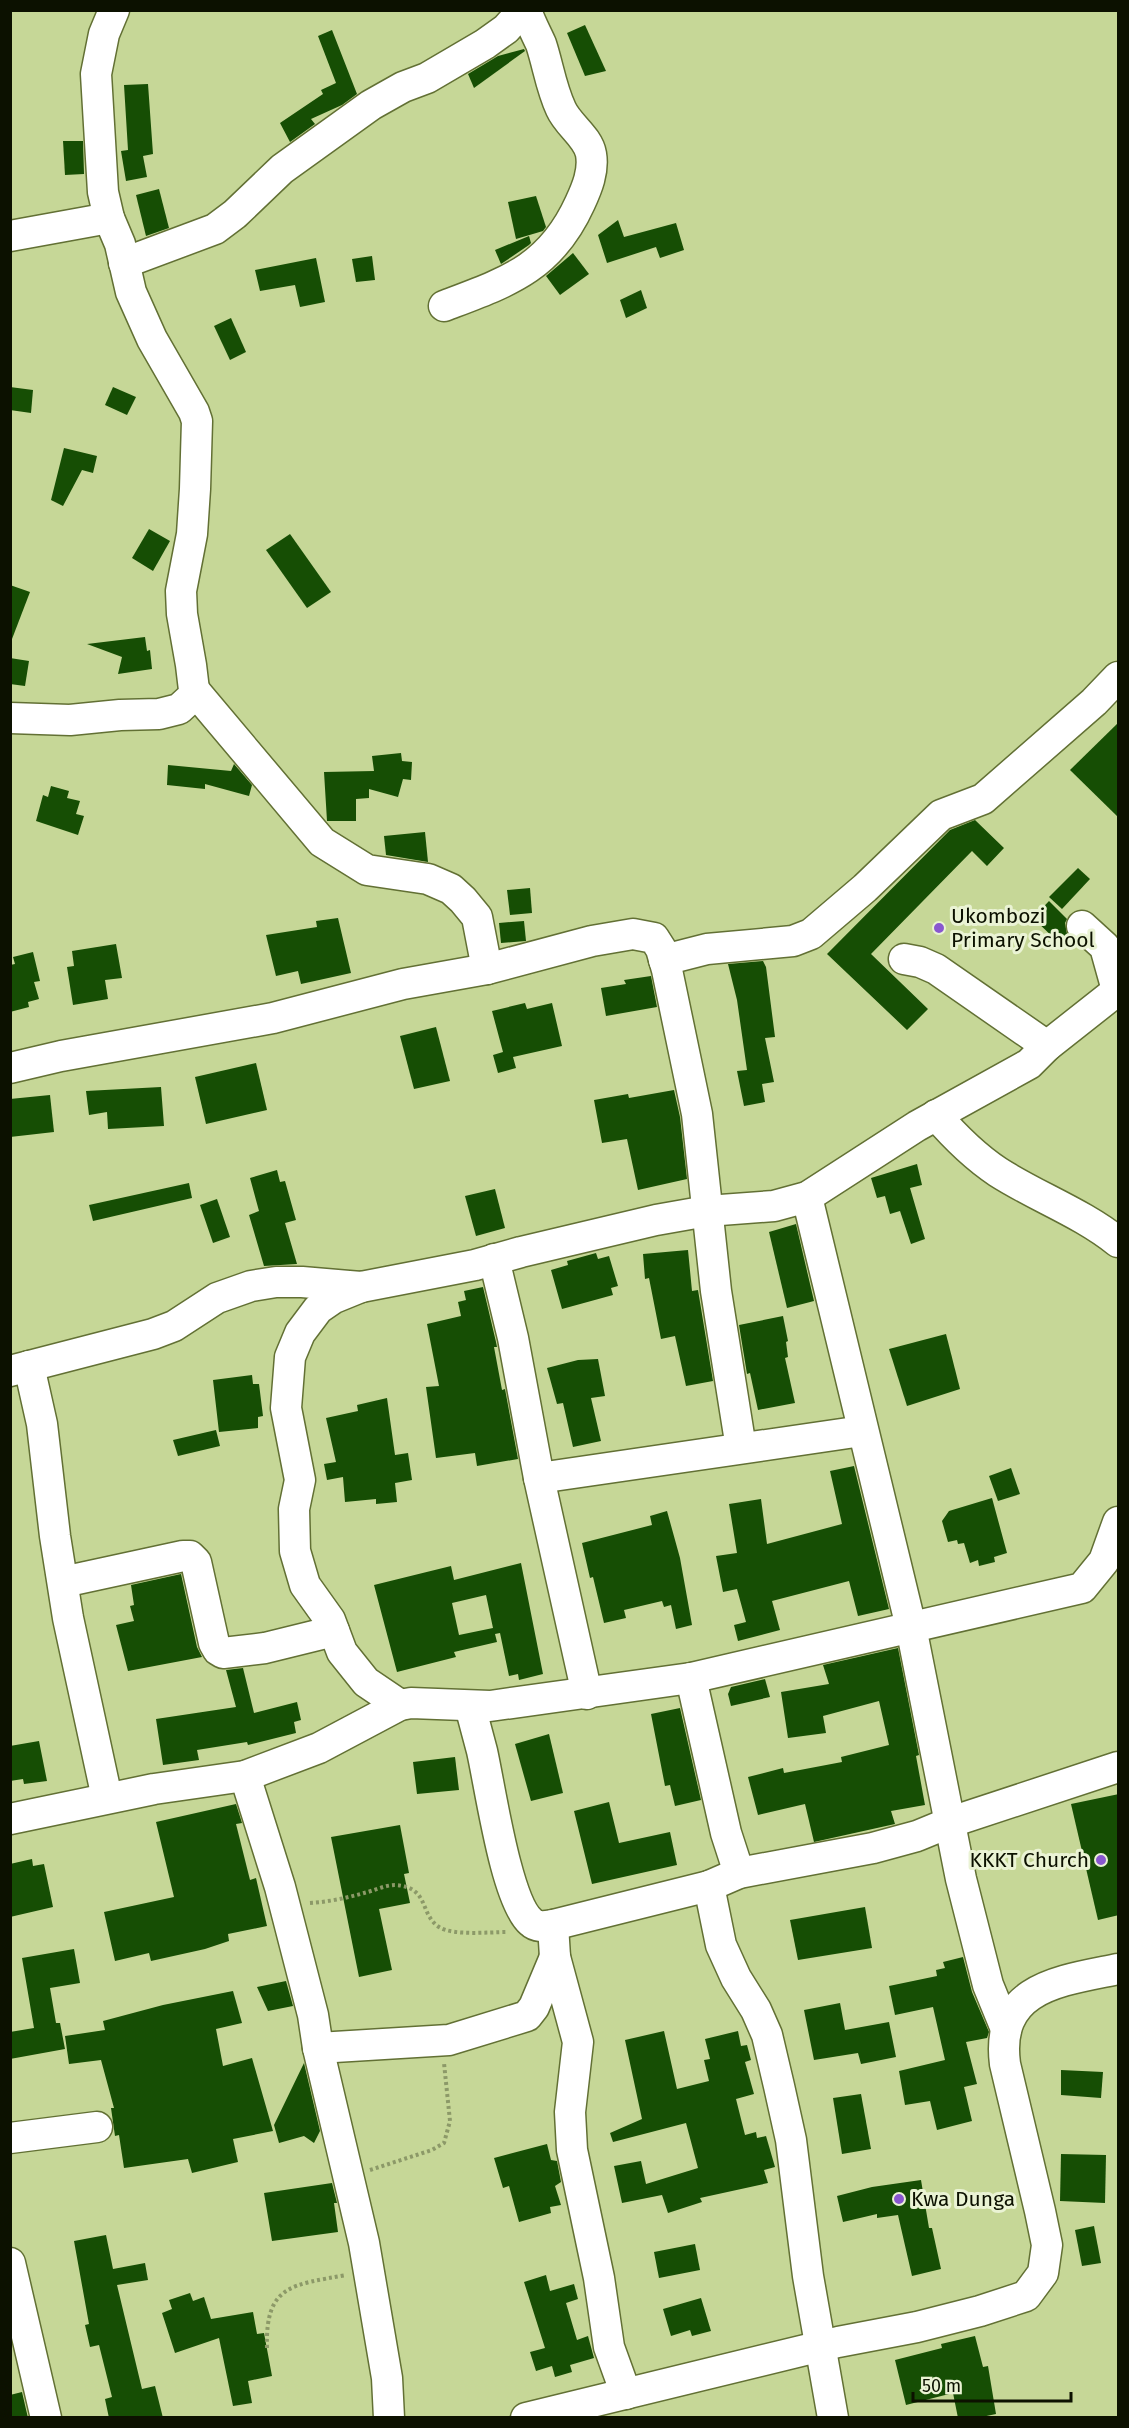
<svg xmlns="http://www.w3.org/2000/svg" width="1129" height="2428" font-family="'Fira Sans',sans-serif">
	<style>
		.building { fill: #164e04; fill-rule: evenodd }
		.lines { fill: none; stroke-linecap: round; stroke-linejoin: round }
		.minor-casing { stroke: #627034; stroke-width: 33 }
		.path { stroke: #8c9968; stroke-width: 4; stroke-dasharray: 3 3; stroke-linecap: butt }
		.minor { stroke: #fff; stroke-width: 30 }
		.poi-dot { fill: #8957cf; stroke: #eaf3d4; stroke-width: 2 }
		.labels { text-anchor: middle; dominant-baseline: central; stroke-width: 6; stroke-linejoin: round; paint-order: stroke }
		.poi-label { font-size: 21px; fill: #0c1100; stroke: #eaf3d4; text-anchor: start }
	</style>
	<rect width="100%" height="100%" fill="#c6d797"/>
	<!-- building -->
	<g class="building">
		<path d="M585,25L606,71L585,76L567,33Z"/>
		<path d="M332,30L357,94L342,105L311,119L315,124L290,142L280,123L323,94L321,90L336,83L318,36Z"/>
		<path d="M524,49L525,51L474,88L468,74L498,56Z"/>
		<path d="M148,84L153,154L143,156L147,177L126,181L121,151L128,150L124,85Z"/>
		<path d="M63,141H83L84,174L65,175Z"/>
		<path d="M159,189L169,228L146,236L136,195Z"/>
		<path d="M536,196L546,227L543,231L516,239L508,202Z"/>
		<path d="M618,220L624,237L676,223L684,250L660,258L656,247L607,263L598,235Z"/>
		<path d="M529,236L531,243L529,245L501,264L495,250Z"/>
		<path d="M573,253L589,274L560,295L546,276Z"/>
		<path d="M372,256L375,280L356,282L352,259Z"/>
		<path d="M316,258L325,302L300,307L295,285L260,291L255,270Z"/>
		<path d="M641,290L647,308L626,318L620,300Z"/>
		<path d="M231,318L246,352L230,360L214,326Z"/>
		<path d="M10,387L33,390L31,413L10,410Z"/>
		<path d="M113,387L136,397L127,415L105,405Z"/>
		<path d="M64,448L97,456L93,473L82,470L63,506L51,500Z"/>
		<path d="M149,529L170,541L153,571L132,558Z"/>
		<path d="M290,534L331,592L307,608L266,550Z"/>
		<path d="M10,585L30,592L12,639H10Z"/>
		<path d="M145,637L147,651L150,650L152,669L118,674L122,657L87,644Z"/>
		<path d="M10,658L29,661L25,686L10,684Z"/>
		<path d="M1119,722V818L1070,770Z"/>
		<path d="M401,753L402,761L412,762L411,780L403,779L398,797L369,789V798L356,799V821H327L324,772L374,771L372,756Z"/>
		<path d="M234,764L252,785L249,796L205,784V789L167,785L168,765L231,771Z"/>
		<path d="M51,786L69,791L67,798L80,801L76,814L84,816L78,835L36,821L43,795L48,797Z"/>
		<path d="M975,820L1004,848L987,866L972,851L871,954L928,1009L907,1030L827,954L950,830Z"/>
		<path d="M425,832L428,862L386,855L384,836Z"/>
		<path d="M1078,868L1090,879L1062,909L1049,897Z"/>
		<path d="M530,888L532,913L510,915L507,890Z"/>
		<path d="M1049,901L1067,919L1065,923L1067,934L1059,943L1033,918Z"/>
		<path d="M338,918L351,973L301,984L298,971L276,976L266,935L317,927L316,921Z"/>
		<path d="M524,921L526,941L501,943L499,923Z"/>
		<path d="M116,944L122,978L105,980L108,999L73,1005L67,967L74,966L72,951Z"/>
		<path d="M33,952L40,981L34,982L39,999L28,1002L29,1007L10,1012V965L15,964L13,957Z"/>
		<path d="M763,961L766,967L775,1037L765,1038L774,1082L762,1084L765,1102L744,1106L737,1071L747,1070L737,1000L728,964Z"/>
		<path d="M651,976L657,1007L606,1016L601,988L626,984L624,980Z"/>
		<path d="M525,1003L527,1009L552,1003L562,1046L513,1057L516,1068L498,1073L493,1055L503,1052L492,1011Z"/>
		<path d="M436,1027L450,1081L414,1089L400,1036Z"/>
		<path d="M256,1063L267,1110L206,1124L195,1077Z"/>
		<path d="M161,1087L164,1126L108,1129L107,1112L89,1115L86,1091Z"/>
		<path d="M674,1090L680,1117L687,1179L638,1190L627,1139L602,1143L594,1100L628,1094L629,1098Z"/>
		<path d="M50,1095L54,1132L10,1137V1099Z"/>
		<path d="M917,1164L922,1185L910,1188L925,1239L911,1244L900,1211L890,1214L885,1196L877,1198L871,1178Z"/>
		<path d="M277,1170L280,1182L285,1181L296,1220L285,1223L297,1264L264,1266L249,1215L259,1211L250,1178Z"/>
		<path d="M189,1183L192,1198L93,1221L89,1205Z"/>
		<path d="M495,1189L505,1228L476,1236L465,1196Z"/>
		<path d="M217,1199L230,1237L213,1243L200,1205Z"/>
		<path d="M796,1224L814,1301L787,1308L769,1232Z"/>
		<path d="M688,1250L692,1291L698,1290L713,1381L686,1386L675,1336L661,1339L649,1278L645,1279L643,1254Z"/>
		<path d="M596,1253L598,1259L609,1256L618,1286L611,1288L613,1295L562,1309L551,1270L568,1265L567,1261Z"/>
		<path d="M483,1287L496,1342L497,1347H494L502,1390L505,1389L518,1459L477,1466L475,1453L436,1458L426,1387L439,1386L427,1324L461,1316L458,1302L466,1300L464,1291Z"/>
		<path d="M783,1316L788,1341L786,1342L788,1357L785,1358L795,1403L758,1410L750,1373L747,1374L739,1325Z"/>
		<path d="M946,1334L960,1389L907,1406L889,1349Z"/>
		<path d="M598,1359L605,1396L591,1398L601,1441L573,1447L563,1403L557,1404L547,1368L578,1360Z"/>
		<path d="M252,1375L253,1384H259L263,1416L258,1417V1428L219,1432L213,1380Z"/>
		<path d="M387,1398L395,1455L408,1453L412,1480L395,1483L397,1502L376,1504V1499L345,1502L343,1477L327,1480L324,1464L336,1462L326,1418L358,1411L357,1405Z"/>
		<path d="M216,1430L220,1446L178,1456L173,1440Z"/>
		<path d="M854,1466L889,1609L858,1616L849,1581L772,1601L780,1630L738,1641L734,1625L746,1622L737,1589L723,1592L716,1556L737,1553L729,1504L761,1499L767,1544L842,1524L830,1471Z"/>
		<path d="M1011,1468L1020,1494L998,1501L989,1476Z"/>
		<path d="M992,1498L1007,1553L994,1557L995,1562L979,1566L978,1560L970,1563L964,1543L958,1544L957,1540L948,1542L942,1521L949,1511Z"/>
		<path d="M667,1511L680,1558L692,1625L676,1629L671,1605L664,1607L662,1601L624,1610L626,1618L604,1623L593,1577L590,1578L582,1543L652,1525L650,1516Z"/>
		<path d="M521,1563L543,1674L519,1680L518,1674L509,1676L500,1633L495,1634L497,1642L454,1652L456,1657L397,1672L374,1585L451,1566L454,1580ZM486,1595L493,1628L459,1635L452,1603Z"/>
		<path d="M181,1574L197,1647L202,1657L128,1671L116,1625L134,1621L130,1606L134,1605L131,1585Z"/>
		<path d="M898,1648L919,1755L916,1756L925,1805L891,1811L895,1824L814,1842L805,1804L758,1815L748,1777L783,1768L784,1773L842,1762L841,1757L889,1745L879,1701L823,1716L826,1733L788,1738L781,1692L829,1684L823,1665Z"/>
		<path d="M243,1668L254,1713L297,1702L301,1720L294,1722L296,1733L248,1745L247,1742L197,1750L199,1760L163,1765L156,1719L236,1707L226,1670Z"/>
		<path d="M765,1679L770,1697L731,1706L728,1694L731,1687Z"/>
		<path d="M680,1708L701,1800L675,1806L670,1785L665,1786L651,1714Z"/>
		<path d="M549,1734L563,1793L531,1801L515,1744Z"/>
		<path d="M39,1741L47,1781L24,1784L23,1779L10,1781V1746Z"/>
		<path d="M455,1757L459,1790L417,1794L413,1762Z"/>
		<path d="M1119,1794V1915L1098,1920L1071,1804Z"/>
		<path d="M609,1802L619,1843L670,1832L677,1865L592,1884L574,1811Z"/>
		<path d="M236,1804L242,1823L236,1824L250,1880L256,1878L267,1926L228,1934L229,1941L205,1949L151,1961L149,1953L115,1961L104,1912L174,1897L156,1822Z"/>
		<path d="M400,1825L409,1873L404,1874L410,1903L379,1909L392,1970L359,1977L331,1837Z"/>
		<path d="M32,1859L33,1866L44,1864L53,1907L10,1917V1864Z"/>
		<path d="M865,1907L872,1948L798,1960L790,1920Z"/>
		<path d="M74,1949L80,1983L50,1988L56,2023H60L65,2049L10,2059V2032L34,2028L22,1958Z"/>
		<path d="M963,1957L972,1992L989,2032L987,2038L966,2042L977,2084L964,2087L972,2121L937,2130L930,2101L905,2105L899,2071L945,2060L933,2007L895,2015L889,1986L937,1976L936,1970L945,1968L943,1962Z"/>
		<path d="M286,1981L293,2006L268,2011L257,1987Z"/>
		<path d="M233,1991L242,2023L216,2029L223,2066L252,2058L273,2131L233,2139L238,2162L192,2173L188,2159L124,2168L119,2135L115,2136L111,2108H114L101,2060L69,2064L65,2036L105,2030L103,2021L163,2005Z"/>
		<path d="M840,2003L845,2030L889,2022L896,2057L861,2064L858,2053L814,2060L804,2010Z"/>
		<path d="M664,2031L677,2089L709,2081L704,2060L710,2059L705,2039L738,2031L741,2046L747,2045L751,2060L745,2062L754,2094L736,2099L745,2135L756,2132L757,2138L766,2136L775,2167L764,2170L768,2183L700,2198L702,2202L668,2213L662,2195L622,2203L614,2166L641,2161L646,2184L698,2168L686,2123L613,2142L610,2133L642,2119L625,2040Z"/>
		<path d="M304,2063L320,2131L314,2143L304,2136L279,2143L274,2125Z"/>
		<path d="M1061,2070L1103,2072L1101,2098L1061,2095Z"/>
		<path d="M861,2094L871,2149L842,2154L833,2098Z"/>
		<path d="M547,2144L551,2160L557,2161L561,2182L555,2186L561,2205L550,2207L551,2213L519,2222L509,2186L503,2188L494,2158Z"/>
		<path d="M1061,2154L1106,2155L1105,2203L1060,2201Z"/>
		<path d="M921,2180L929,2228H932L941,2269L912,2276L898,2215L877,2218V2214L843,2222L837,2196L872,2187Z"/>
		<path d="M332,2183L337,2203H334L338,2232L272,2241L264,2193Z"/>
		<path d="M1094,2226L1101,2263L1082,2266L1075,2230Z"/>
		<path d="M106,2235L113,2269L145,2263L148,2280L117,2285L142,2389L155,2386L163,2418H109L105,2399L112,2397L99,2345L90,2347L85,2325L89,2324L74,2241Z"/>
		<path d="M695,2244L700,2270L659,2278L654,2252Z"/>
		<path d="M546,2275L550,2291L574,2284L578,2299L566,2303L577,2340L588,2336L594,2358L570,2365L572,2372L555,2377L552,2366L536,2371L530,2352L545,2348L524,2282Z"/>
		<path d="M190,2293L193,2301L204,2297L211,2319L253,2312L257,2334L264,2333L272,2376L248,2381L252,2403L233,2406L219,2338L175,2353L162,2313L172,2309L169,2300Z"/>
		<path d="M701,2298L711,2331L692,2336L690,2330L671,2336L663,2309Z"/>
		<path d="M975,2336L983,2367L988,2366L996,2414L977,2418H958L953,2393L906,2405L895,2360L942,2348L941,2344Z"/>
		<path d="M22,2392L28,2418H10V2395Z"/>
	</g>
	<g class="lines">
		<!-- minor casing -->
		<g class="minor-casing">
			<g id="minor">
				<path d="M10,236L109,218"/>
				<path d="M124,263L215,229L235,214L282,169L371,105L403,87L427,78L485,44L506,29L523,10"/>
				<path d="M444,306C507,282 550,269 580,203C587,188 594,171 591,154C588,137 568,125 561,109C551,88 548,65 541,44C536,33 530,22 526,10"/>
				<path d="M194,690L322,842L367,870L428,879L451,889L463,900L477,917L487,969"/>
				<path d="M10,718L70,720L120,715L159,714L179,709L192,697L194,690L191,665L182,614L181,591L192,534L195,489L197,421L194,412L152,339L131,292L120,244L109,218L103,192L96,74L104,34L114,10"/>
				<path d="M1082,926L1105,947L1117,990"/>
				<path d="M904,959L920,962L936,969L1047,1046"/>
				<path d="M664,960L707,949L793,941L811,934L865,888L941,815L983,799L1094,702L1118,677"/>
				<path d="M10,1068L61,1056L273,1018L403,984L487,969L592,941L633,934L654,938L661,949L667,970L697,1114L716,1291L741,1448"/>
				<path d="M936,1115C955,1137 974,1156 998,1172C1037,1197 1082,1213 1118,1242"/>
				<path d="M807,1197L911,1627L961,1879L988,1985L1006,2029"/>
				<path d="M494,1259L513,1338L539,1478L587,1694"/>
				<path d="M361,1287L334,1298L318,1309L300,1333L290,1357L286,1408L300,1480L294,1509L295,1551L305,1585L330,1620L342,1652L366,1682L400,1705"/>
				<path d="M29,1366L42,1424L55,1536L68,1618L107,1798"/>
				<path d="M10,1371L153,1334L174,1326L217,1298L251,1286L276,1282H302L361,1287L475,1265L521,1252L656,1220L707,1211L774,1206L807,1197L917,1126L1029,1064L1047,1046L1118,990"/>
				<path d="M539,1478L862,1431"/>
				<path d="M63,1582L183,1556H190L196,1562L214,1643L218,1650L223,1653L265,1648L334,1631"/>
				<path d="M691,1678L726,1833L739,1873"/>
				<path d="M470,1706C474,1721 478,1736 482,1751C490,1786 506,1901 531,1922C537,1928 546,1926 553,1925L709,1886L739,1873L873,1848L917,1836L951,1822L1118,1767"/>
				<path d="M245,1776L280,1887L313,2015L318,2048L364,2243L387,2378L389,2418"/>
				<path d="M10,1819L154,1789L245,1776L319,1748L400,1705L411,1703L490,1706L691,1678L1082,1588L1104,1561L1118,1522"/>
				<path d="M709,1886L721,1945L736,1978L756,2010L767,2035L779,2086L791,2140L808,2276L833,2418"/>
				<path d="M553,1925L555,1957L578,2042L570,2112L572,2150L599,2278L609,2347L626,2394"/>
				<path d="M318,2048L449,2040L527,2016L534,2007L555,1957"/>
				<path d="M10,2138L97,2127"/>
				<path d="M10,2263L46,2418"/>
				<path d="M526,2418L838,2342L917,2327L980,2311L1026,2296L1043,2273L1047,2245L1040,2211L1005,2064C995,1987 1060,1981 1118,1969"/>
			</g>
		</g>
		<!-- path -->
		<g class="path">
			<path d="M310,1903C328,1902 346,1898 364,1893C373,1891 385,1885 395,1885C430,1887 419,1914 439,1927C453,1936 489,1932 507,1932"/>
			<path d="M370,2170L432,2150L444,2143L450,2121L444,2063"/>
			<path d="M267,2348C265,2284 293,2285 346,2275"/>
		</g>
		<!-- minor -->
		<use href="#minor" class="minor"/>
	</g>
	<!-- markers -->
	<g class="poi-dot">
		<circle cx="939" cy="928" r="6"/>
		<circle cx="1101" cy="1860" r="6"/>
		<circle cx="899" cy="2199" r="6"/>
	</g>
	<g class="labels">
		<!-- poi labels -->
		<g class="poi-label">
			<text x="951" y="916">Ukombozi<tspan x="951" dy="24">Primary School</tspan></text>
			<text x="1089" y="1860" text-anchor="end">KKKT Church</text>
			<text x="911" y="2199">Kwa Dunga</text>
		</g>
	</g>
	<!-- border -->
	<rect width="1129" height="2428" fill="none" stroke="#0c1100" stroke-width="24"/>
	<!-- scale -->
	<path d="M913 2392v9h158v-9" fill="none" stroke="#0c1100" stroke-width="3"/>
	<text x="922" y="2392" font-size="18" fill="#0c1100" stroke="#eaf3d4" stroke-width="4.5" paint-order="stroke">50 m</text>
</svg>
